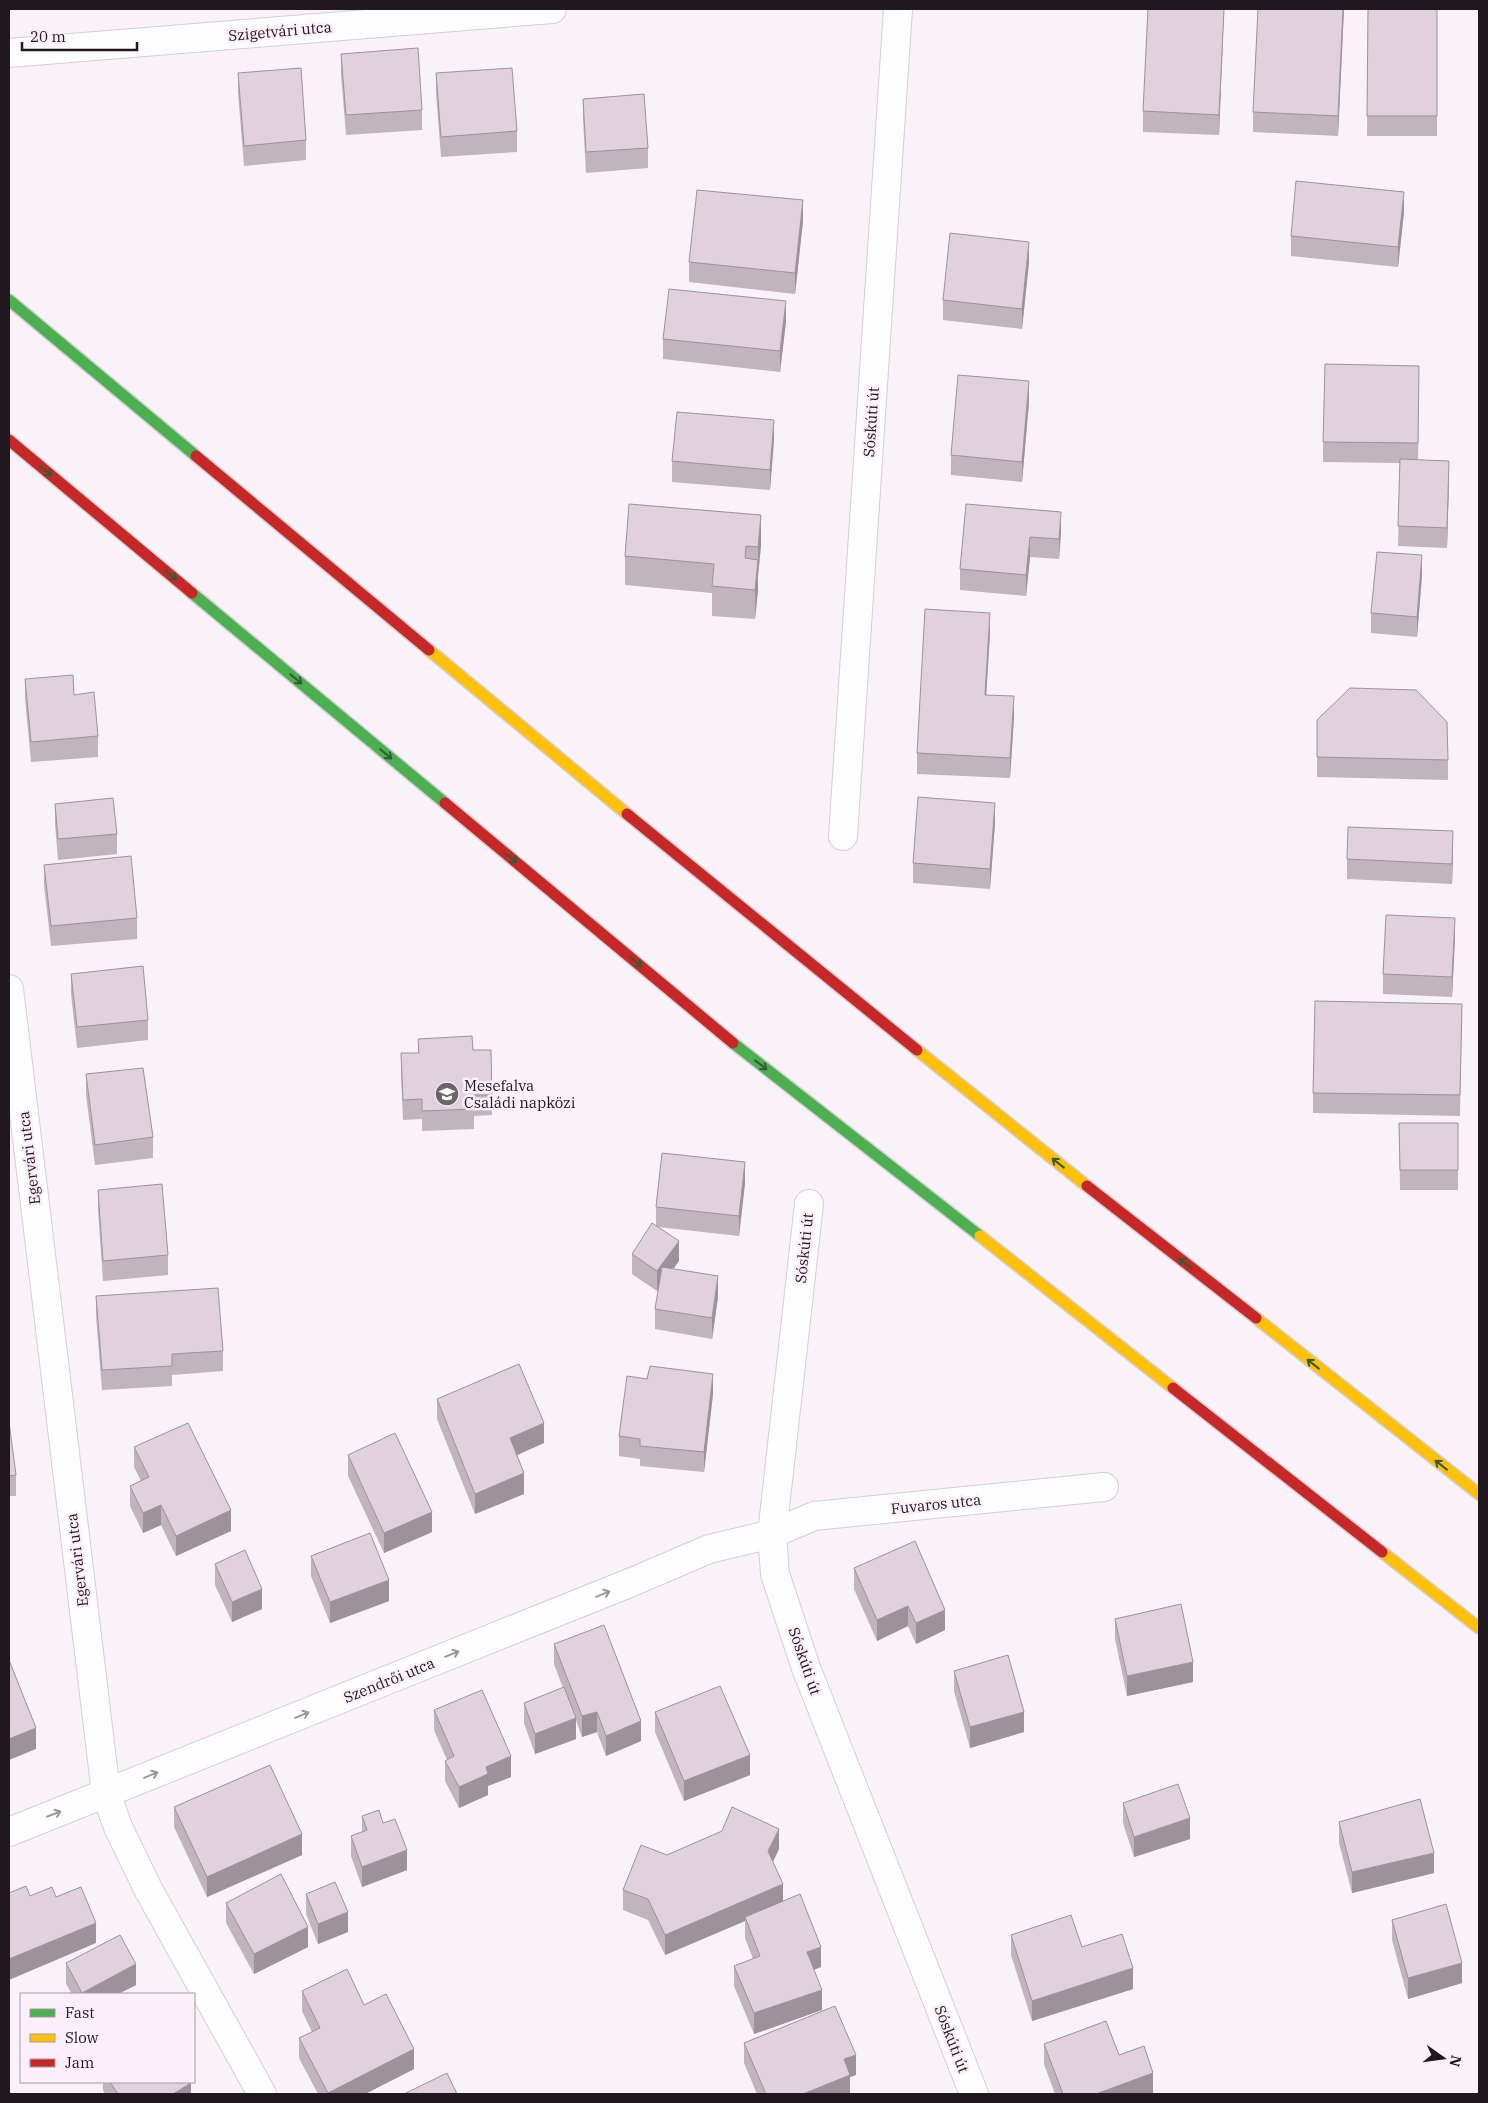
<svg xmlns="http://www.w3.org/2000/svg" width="1488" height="2103" font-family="'IBM Plex Serif',serif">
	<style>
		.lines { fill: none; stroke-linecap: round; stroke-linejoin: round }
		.street-casing { stroke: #d5ced4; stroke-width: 30 }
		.fast-casing { stroke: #d5ced4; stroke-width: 14 }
		.slow-casing { stroke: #d5ced4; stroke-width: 14 }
		.jam-casing { stroke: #d5ced4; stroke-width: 14 }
		.street { stroke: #fefdfe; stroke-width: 28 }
		.fast { stroke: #4caf50; stroke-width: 11 }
		.slow { stroke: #ffc107; stroke-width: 11 }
		.jam { stroke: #c62828; stroke-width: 11 }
		.wall { fill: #c1b4bd }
		.shaded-wall { fill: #9d929a }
		.building { fill: #e0d1dc; stroke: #9d929a }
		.oneway { stroke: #345c34 }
		.oneway2 { stroke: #9a9699 }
		.labels { text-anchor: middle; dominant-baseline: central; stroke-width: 5; stroke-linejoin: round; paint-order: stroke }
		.street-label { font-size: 15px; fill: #20181e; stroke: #fceff9 }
		.poi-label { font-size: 15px; fill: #20181e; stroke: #fceff9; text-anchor: start }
	</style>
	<rect width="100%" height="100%" fill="#f9f2f8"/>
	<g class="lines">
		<!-- street casing -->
		<g class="street-casing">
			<g id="street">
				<path d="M9,53L552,9"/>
				<path d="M843,836L898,9"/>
				<path d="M9,989L106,1793L118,1827L148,1889L262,2094"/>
				<path d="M809,1204L772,1534L775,1574L806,1668L974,2094"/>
				<path d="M9,1832L632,1582L709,1549L772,1534L814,1516L1104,1487"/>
			</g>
		</g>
		<!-- fast casing -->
		<g class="fast-casing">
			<g id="fast">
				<path d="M9,300L196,456"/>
				<path d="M192,593L445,803"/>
				<path d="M733,1043L980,1236"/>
			</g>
		</g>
		<!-- slow casing -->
		<g class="slow-casing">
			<g id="slow">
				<path d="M429,650L627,814"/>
				<path d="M917,1050L1087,1186"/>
				<path d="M980,1236L1173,1388"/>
				<path d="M1256,1318L1479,1494"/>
				<path d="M1382,1552L1479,1628"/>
			</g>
		</g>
		<!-- jam casing -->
		<g class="jam-casing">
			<g id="jam">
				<path d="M9,440L192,593"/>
				<path d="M196,456L429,650"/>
				<path d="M445,803L733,1043"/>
				<path d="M627,814L917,1050"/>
				<path d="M1087,1186L1256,1318"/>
				<path d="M1173,1388L1382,1552"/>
			</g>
		</g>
		<!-- street -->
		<use href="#street" class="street"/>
		<!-- fast -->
		<use href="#fast" class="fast"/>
		<!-- slow -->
		<use href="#slow" class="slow"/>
		<!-- jam -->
		<use href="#jam" class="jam"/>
	</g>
	<!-- wall -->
	<g class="wall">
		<path d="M1224,9L1219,135L1143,132V111Z"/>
		<path d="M1258,9H1344L1338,136L1253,132V112Z"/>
		<path d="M1368,9H1437V136H1367Z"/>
		<path d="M341,54L422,110V130L346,135L341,75Z"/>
		<path d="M238,73L306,140V160L244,166L238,93Z"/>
		<path d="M436,73L517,131V152L441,157L436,93Z"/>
		<path d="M583,99L648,148V168L586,173L583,119Z"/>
		<path d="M1404,212L1398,267L1291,256V236Z"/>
		<path d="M803,221L795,294L689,282V262Z"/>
		<path d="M1029,262L1022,329L943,320V300Z"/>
		<path d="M786,321L780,372L663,359V339Z"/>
		<path d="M1419,386L1418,460L1449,481L1447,548L1398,546L1400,463L1323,462V442Z"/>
		<path d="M1029,402L1022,482L951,475V455Z"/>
		<path d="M774,440L770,490L672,482V461Z"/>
		<path d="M629,504L761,545L758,576V590L755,619L712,616V593L625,585V556Z"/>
		<path d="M966,504L1061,532L1059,559L1030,557L1026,596L960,590V569Z"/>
		<path d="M1422,575L1417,637L1371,633V613Z"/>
		<path d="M990,633L986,695L1014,717L1010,778L917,774V753Z"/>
		<path d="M25,679L74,695L98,736V757L31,762L25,699Z"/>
		<path d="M1317,720L1448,760V780L1317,777Z"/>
		<path d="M55,804L117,834V854L58,860L55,824Z"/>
		<path d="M995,823L990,889L913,883V863Z"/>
		<path d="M1453,852L1452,884L1347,879V859Z"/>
		<path d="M44,865L137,918V939L51,946L44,885Z"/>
		<path d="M1455,938L1452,997L1383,994V974Z"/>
		<path d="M71,974L148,1020V1040L77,1048L71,994Z"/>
		<path d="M1462,1004L1460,1116L1313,1113V1093Z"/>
		<path d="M418,1039L473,1050L492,1095V1115L474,1116V1129L422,1131V1119L403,1120L401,1074V1053H418Z"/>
		<path d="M86,1074L153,1137V1158L95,1165L86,1095Z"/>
		<path d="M1399,1123H1458V1190H1400Z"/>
		<path d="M745,1183L739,1236L658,1227L679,1261L673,1269L718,1297L712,1339L655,1329V1309L658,1290L657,1291L632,1274V1254L656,1226V1207Z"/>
		<path d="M98,1190L168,1255V1275L103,1281L98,1210Z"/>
		<path d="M96,1296L223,1351V1371L172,1375V1386L102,1390L96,1316Z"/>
		<path d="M713,1394L704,1472L640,1466V1459L619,1456V1436Z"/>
		<path d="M437,1399L544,1443L517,1455L524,1494L475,1514L437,1419Z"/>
		<path d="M9,1422L16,1475V1496H9Z"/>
		<path d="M134,1447L231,1531L176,1556L161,1525L143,1533L130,1506V1486L141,1481L134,1467Z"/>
		<path d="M348,1455L432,1532L384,1553L348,1476Z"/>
		<path d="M311,1556L389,1601L330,1623L311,1576Z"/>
		<path d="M215,1564L262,1609L232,1622L215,1585Z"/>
		<path d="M854,1568L945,1630L916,1644L908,1626L877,1641L854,1589Z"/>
		<path d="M1115,1619L1193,1682L1127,1696L1115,1639Z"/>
		<path d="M554,1644L641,1741L606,1756L597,1732L582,1737L576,1720V1739L535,1754L524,1723V1703L563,1688L554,1664Z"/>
		<path d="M954,1671L1024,1732L970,1748L954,1691Z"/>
		<path d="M434,1710L511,1777L488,1786V1795L459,1808L445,1781V1761L447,1760L434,1730Z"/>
		<path d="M655,1712L750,1775L684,1801L655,1732Z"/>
		<path d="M1123,1803L1190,1839L1134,1857L1123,1823Z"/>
		<path d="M174,1807L302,1855L207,1897L174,1827Z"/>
		<path d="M362,1816L383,1823L407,1870L362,1887L351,1856V1836L362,1832Z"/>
		<path d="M1339,1822L1434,1873L1352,1893L1339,1843Z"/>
		<path d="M779,1849L773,1862L783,1901L821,1967L814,1970L822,2010L754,2034L734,1986V1966L753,1959L745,1938V1921L665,1955L648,1920L623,1910V1890L667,1855Z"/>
		<path d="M306,1894L348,1932L318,1944L306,1914Z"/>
		<path d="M226,1903L308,1947L254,1974L226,1923Z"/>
		<path d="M1392,1920L1462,1983L1408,1999L1392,1940Z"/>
		<path d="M1011,1935L1082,1947L1133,1989L1032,2021L1011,1955Z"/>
		<path d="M66,1963L136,1985L118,1994H72L66,1984Z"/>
		<path d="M302,1991L364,2005L414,2069L365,2094H318L299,2058V2038L312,2032L302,2011Z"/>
		<path d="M744,2043L856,2075L850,2077V2094H757L744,2063Z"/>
		<path d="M1044,2044L1119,2055L1153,2093L1151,2094H1055L1044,2064Z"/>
		<path d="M103,2082H190L191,2094H105L103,2090Z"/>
	</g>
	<!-- shaded-wall -->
	<g class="shaded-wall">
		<path d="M1224,9L1219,135V115Z"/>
		<path d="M1343,9H1344L1338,136V116Z"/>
		<path d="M1404,192V212L1398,267V247Z"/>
		<path d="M803,200V221L795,294V273Z"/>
		<path d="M1029,242V262L1022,329V309Z"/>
		<path d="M786,301V321L780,372V351Z"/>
		<path d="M1029,381V402L1022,482V462Z"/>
		<path d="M774,420V440L770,490V470Z"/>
		<path d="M1449,461V481L1447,548V528Z"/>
		<path d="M1061,512V532L1059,559V539Z"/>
		<path d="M761,515V545L758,576V547Z"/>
		<path d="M1030,537V557L1026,596V575Z"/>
		<path d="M1422,555V575L1417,637V617Z"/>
		<path d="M758,560V590L755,619V590Z"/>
		<path d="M990,613V633L985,715V695Z"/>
		<path d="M1014,696V717L1010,778V758Z"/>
		<path d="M995,803V823L990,889V869Z"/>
		<path d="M1453,831V852L1452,884V864Z"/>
		<path d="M1455,918V938L1452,997V977Z"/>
		<path d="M745,1162V1183L739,1236V1216Z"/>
		<path d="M679,1241V1261L657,1291V1271Z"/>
		<path d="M718,1276V1297L712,1339V1318Z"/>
		<path d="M713,1374V1394L704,1472V1452Z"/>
		<path d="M544,1423V1443L510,1458V1438Z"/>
		<path d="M524,1473V1494L475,1514V1494Z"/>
		<path d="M161,1505V1525L143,1533V1513Z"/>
		<path d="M231,1510V1531L176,1556V1536Z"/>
		<path d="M432,1512V1532L384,1553V1533Z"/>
		<path d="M389,1580V1601L330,1623V1602Z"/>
		<path d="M262,1589V1609L232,1622V1602Z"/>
		<path d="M908,1606V1626L877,1641V1620Z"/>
		<path d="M945,1610V1630L916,1644V1623Z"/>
		<path d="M1193,1662V1682L1127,1696V1676Z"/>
		<path d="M597,1712V1732L582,1737V1716Z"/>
		<path d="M1024,1712V1732L970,1748V1727Z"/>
		<path d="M576,1718V1739L535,1754V1734Z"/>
		<path d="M641,1721V1741L606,1756V1736Z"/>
		<path d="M36,1728V1749L9,1760V1739Z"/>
		<path d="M750,1755V1775L684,1801V1781Z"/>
		<path d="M511,1756V1777L488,1786V1795L459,1808V1787L486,1767Z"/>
		<path d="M1190,1818V1839L1134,1857V1837Z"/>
		<path d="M779,1829V1849L768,1872V1851Z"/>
		<path d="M302,1834V1855L207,1897V1877Z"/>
		<path d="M407,1850V1870L362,1887V1867Z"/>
		<path d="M1434,1853V1873L1352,1893V1872Z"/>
		<path d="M783,1884V1904L745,1917V1921L665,1955V1935Z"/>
		<path d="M348,1912V1932L318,1944V1924Z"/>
		<path d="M96,1923V1943L9,1980V1959Z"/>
		<path d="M308,1927V1947L254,1974V1954Z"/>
		<path d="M821,1947V1967L807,1972V1952Z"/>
		<path d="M1462,1963V1983L1408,1999V1978Z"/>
		<path d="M136,1964V1985L118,1994H82V1993Z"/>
		<path d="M1133,1968V1989L1032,2021V2001Z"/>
		<path d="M822,1990V2010L754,2034V2013Z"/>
		<path d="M414,2049V2069L365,2094H328V2093Z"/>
		<path d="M856,2055V2075L850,2077V2094H803L844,2059Z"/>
		<path d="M1153,2073V2093L1151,2094H1096Z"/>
		<path d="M191,2083V2094H173Z"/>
	</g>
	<!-- building -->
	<g class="building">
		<path d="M1148,9H1224L1219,115L1143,111Z"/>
		<path d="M1258,9H1343L1338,116L1253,112Z"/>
		<path d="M1368,9H1437V116H1367Z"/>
		<path d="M418,48L422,110L346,115L341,54Z"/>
		<path d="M301,68L306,140L244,146L238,73Z"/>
		<path d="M512,68L517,131L441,137L436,73Z"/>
		<path d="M644,94L648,148L586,152L583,99Z"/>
		<path d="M1296,181L1404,192L1398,247L1291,236Z"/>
		<path d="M697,190L803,200L795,273L689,262Z"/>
		<path d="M950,233L1029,242L1022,309L943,300Z"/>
		<path d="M669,289L786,301L780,351L663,339Z"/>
		<path d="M1325,364L1419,366L1418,443L1323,442Z"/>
		<path d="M958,375L1029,381L1022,462L951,455Z"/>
		<path d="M677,412L774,420L770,470L672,461Z"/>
		<path d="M1400,459L1449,461L1447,528L1398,526Z"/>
		<path d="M629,504L761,515L758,547L746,546L745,558L758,560L755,590L712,586L714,564L625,556Z"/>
		<path d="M966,504L1061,512L1059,539L1030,537L1026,575L960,569Z"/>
		<path d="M1377,552L1422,555L1417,617L1371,613Z"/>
		<path d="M925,609L990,613L985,695L1014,696L1010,758L917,753Z"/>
		<path d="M73,675L74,695L94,692L98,736L31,742L25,679Z"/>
		<path d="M1350,688L1416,690L1447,722L1448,760L1317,757V720Z"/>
		<path d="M918,797L995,803L990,869L913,863Z"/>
		<path d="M113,798L117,834L58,839L55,804Z"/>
		<path d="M1348,827L1453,831L1452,864L1347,859Z"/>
		<path d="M131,856L137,918L51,926L44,865Z"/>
		<path d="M1386,915L1455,918L1452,977L1383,974Z"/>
		<path d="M143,966L148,1020L77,1027L71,974Z"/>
		<path d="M1315,1001L1462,1004L1460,1095L1313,1093Z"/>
		<path d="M472,1036L473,1050H491L492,1095H473L474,1109L422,1111V1099L403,1100L401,1053H419L418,1039Z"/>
		<path d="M143,1068L153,1137L95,1145L86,1074Z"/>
		<path d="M1399,1123H1458V1170H1400Z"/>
		<path d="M662,1153L745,1162L739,1216L656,1207Z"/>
		<path d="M162,1184L168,1255L103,1261L98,1190Z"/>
		<path d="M652,1223L679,1241L657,1271L632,1254Z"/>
		<path d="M662,1267L718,1276L712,1318L655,1309Z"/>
		<path d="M218,1288L223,1351L172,1354V1366L102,1370L96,1296Z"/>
		<path d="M519,1364L544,1423L510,1438L524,1473L475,1494L437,1399Z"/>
		<path d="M650,1366L713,1374L704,1452L640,1446V1439L619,1436L627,1376L647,1379Z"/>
		<path d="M9,1422L16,1475L9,1476Z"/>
		<path d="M188,1423L231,1510L176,1536L161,1505L143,1513L130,1486L149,1477L134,1447Z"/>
		<path d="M395,1433L432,1512L384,1533L348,1455Z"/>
		<path d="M370,1533L389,1580L330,1602L311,1556Z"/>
		<path d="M915,1541L945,1610L916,1623L908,1606L877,1620L854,1568Z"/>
		<path d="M245,1550L262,1589L232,1602L215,1564Z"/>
		<path d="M1181,1604L1193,1662L1127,1676L1115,1619Z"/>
		<path d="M604,1625L641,1721L606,1736L597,1712L582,1716L554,1644Z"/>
		<path d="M1008,1655L1024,1712L970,1727L954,1671Z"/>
		<path d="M9,1660L36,1728L9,1739Z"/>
		<path d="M720,1686L750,1755L684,1781L655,1712Z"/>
		<path d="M564,1687L576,1718L535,1734L524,1703Z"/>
		<path d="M482,1690L511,1756L486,1767L488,1774L459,1787L445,1761L454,1756L434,1710Z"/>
		<path d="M270,1765L302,1834L207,1877L174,1807Z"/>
		<path d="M1178,1784L1190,1818L1134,1837L1123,1803Z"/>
		<path d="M1420,1799L1434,1853L1352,1872L1339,1822Z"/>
		<path d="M732,1807L779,1829L768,1851L783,1884L665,1935L648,1899L623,1890L641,1845L667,1855L722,1831Z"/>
		<path d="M379,1810L383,1823L395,1819L407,1850L362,1867L351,1836L367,1830L362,1816Z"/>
		<path d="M281,1874L308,1927L254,1954L226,1903Z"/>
		<path d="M335,1882L348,1912L318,1924L306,1894Z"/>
		<path d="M26,1886L30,1896L52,1887L56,1897L81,1887L96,1923L9,1959V1893Z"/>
		<path d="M800,1894L821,1947L807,1952L822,1990L754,2013L734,1966L760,1956L745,1917Z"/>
		<path d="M1446,1904L1462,1963L1408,1978L1392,1920Z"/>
		<path d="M1071,1915L1082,1947L1122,1934L1133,1968L1032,2001L1011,1935Z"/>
		<path d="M120,1935L136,1964L82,1993L66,1963Z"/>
		<path d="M347,1969L364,2005L386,1994L414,2049L328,2093L299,2038L320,2028L302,1991Z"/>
		<path d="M835,2006L856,2055L844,2059L850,2075L803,2094H766L744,2043Z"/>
		<path d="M1106,2021L1119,2055L1144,2046L1153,2073L1096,2094H1063L1044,2044Z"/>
		<path d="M447,2073L457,2094H404Z"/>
		<path d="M110,2082H190L191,2083L173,2094H118Z"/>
	</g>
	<!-- one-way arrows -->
	<defs><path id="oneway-shaft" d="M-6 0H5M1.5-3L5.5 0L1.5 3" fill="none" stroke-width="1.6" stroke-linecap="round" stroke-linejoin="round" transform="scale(1.25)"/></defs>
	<g class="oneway">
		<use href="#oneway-shaft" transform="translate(46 471) rotate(40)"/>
		<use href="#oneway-shaft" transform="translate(171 575) rotate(40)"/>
		<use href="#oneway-shaft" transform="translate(296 679) rotate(40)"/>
		<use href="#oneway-shaft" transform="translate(386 754) rotate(40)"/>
		<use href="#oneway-shaft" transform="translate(511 858) rotate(40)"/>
		<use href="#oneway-shaft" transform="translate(636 962) rotate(40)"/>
		<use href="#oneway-shaft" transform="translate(761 1065) rotate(38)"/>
		<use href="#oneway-shaft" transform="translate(1058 1163) rotate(-142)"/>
		<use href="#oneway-shaft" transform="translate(1185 1263) rotate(-142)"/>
		<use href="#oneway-shaft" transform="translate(1313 1364) rotate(-142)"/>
		<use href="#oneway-shaft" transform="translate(1441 1465) rotate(-142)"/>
	</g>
	<g class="oneway2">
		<use href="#oneway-shaft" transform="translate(603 1594) rotate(-22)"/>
		<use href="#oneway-shaft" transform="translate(452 1654) rotate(-22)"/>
		<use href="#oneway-shaft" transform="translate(302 1715) rotate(-22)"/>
		<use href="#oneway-shaft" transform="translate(151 1775) rotate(-22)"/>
		<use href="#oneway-shaft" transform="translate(54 1814) rotate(-21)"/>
	</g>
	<!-- icons -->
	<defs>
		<g id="school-disc" transform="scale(1.25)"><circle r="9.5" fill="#6c646a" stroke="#fceff9"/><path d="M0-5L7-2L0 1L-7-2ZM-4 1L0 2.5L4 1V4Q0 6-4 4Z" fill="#fff"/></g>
	</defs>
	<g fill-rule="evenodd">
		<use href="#school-disc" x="447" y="1094"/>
	</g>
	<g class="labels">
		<!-- street labels -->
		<g class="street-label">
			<text transform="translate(280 31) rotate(-5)">Szigetvári utca</text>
			<text transform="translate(871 422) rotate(-86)">Sóskúti út</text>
			<text transform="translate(29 1158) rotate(-97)">Egervári utca</text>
			<text transform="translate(804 1248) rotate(-84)">Sóskúti út</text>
			<text transform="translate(936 1504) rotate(-6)">Fuvaros utca</text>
			<text transform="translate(77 1560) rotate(-97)">Egervári utca</text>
			<text transform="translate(805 1661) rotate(71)">Sóskúti út</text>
			<text transform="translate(389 1680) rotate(-22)">Szendrői utca</text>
			<text transform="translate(952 2039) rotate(69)">Sóskúti út</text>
		</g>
		<!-- poi labels -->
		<g class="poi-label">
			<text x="464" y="1085">Mesefalva<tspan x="464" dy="17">Családi napközi</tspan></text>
		</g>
	</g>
	<!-- border -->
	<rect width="1488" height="2103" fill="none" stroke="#20181e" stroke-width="20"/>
	<!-- legend -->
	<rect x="20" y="1993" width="175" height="90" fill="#fceff9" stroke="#a499a1"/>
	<rect x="30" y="2009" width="25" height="8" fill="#4caf50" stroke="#a499a1"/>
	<text x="65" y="2018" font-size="15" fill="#20181e">Fast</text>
	<rect x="30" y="2034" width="25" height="8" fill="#ffc107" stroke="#a499a1"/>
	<text x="65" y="2043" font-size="15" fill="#20181e">Slow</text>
	<rect x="30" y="2059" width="25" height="8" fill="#c62828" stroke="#a499a1"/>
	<text x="65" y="2068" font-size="15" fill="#20181e">Jam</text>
	<!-- north arrow -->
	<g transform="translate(1443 2058) rotate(104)" stroke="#fceff9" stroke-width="4" paint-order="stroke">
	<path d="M0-4L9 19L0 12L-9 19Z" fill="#20181e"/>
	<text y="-8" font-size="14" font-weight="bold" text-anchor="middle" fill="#20181e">N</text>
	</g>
	<!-- scale -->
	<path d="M22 42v8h115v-8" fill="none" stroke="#20181e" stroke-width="2.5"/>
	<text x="30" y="42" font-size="15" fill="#20181e" stroke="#fceff9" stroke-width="4" paint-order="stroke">20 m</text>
</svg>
